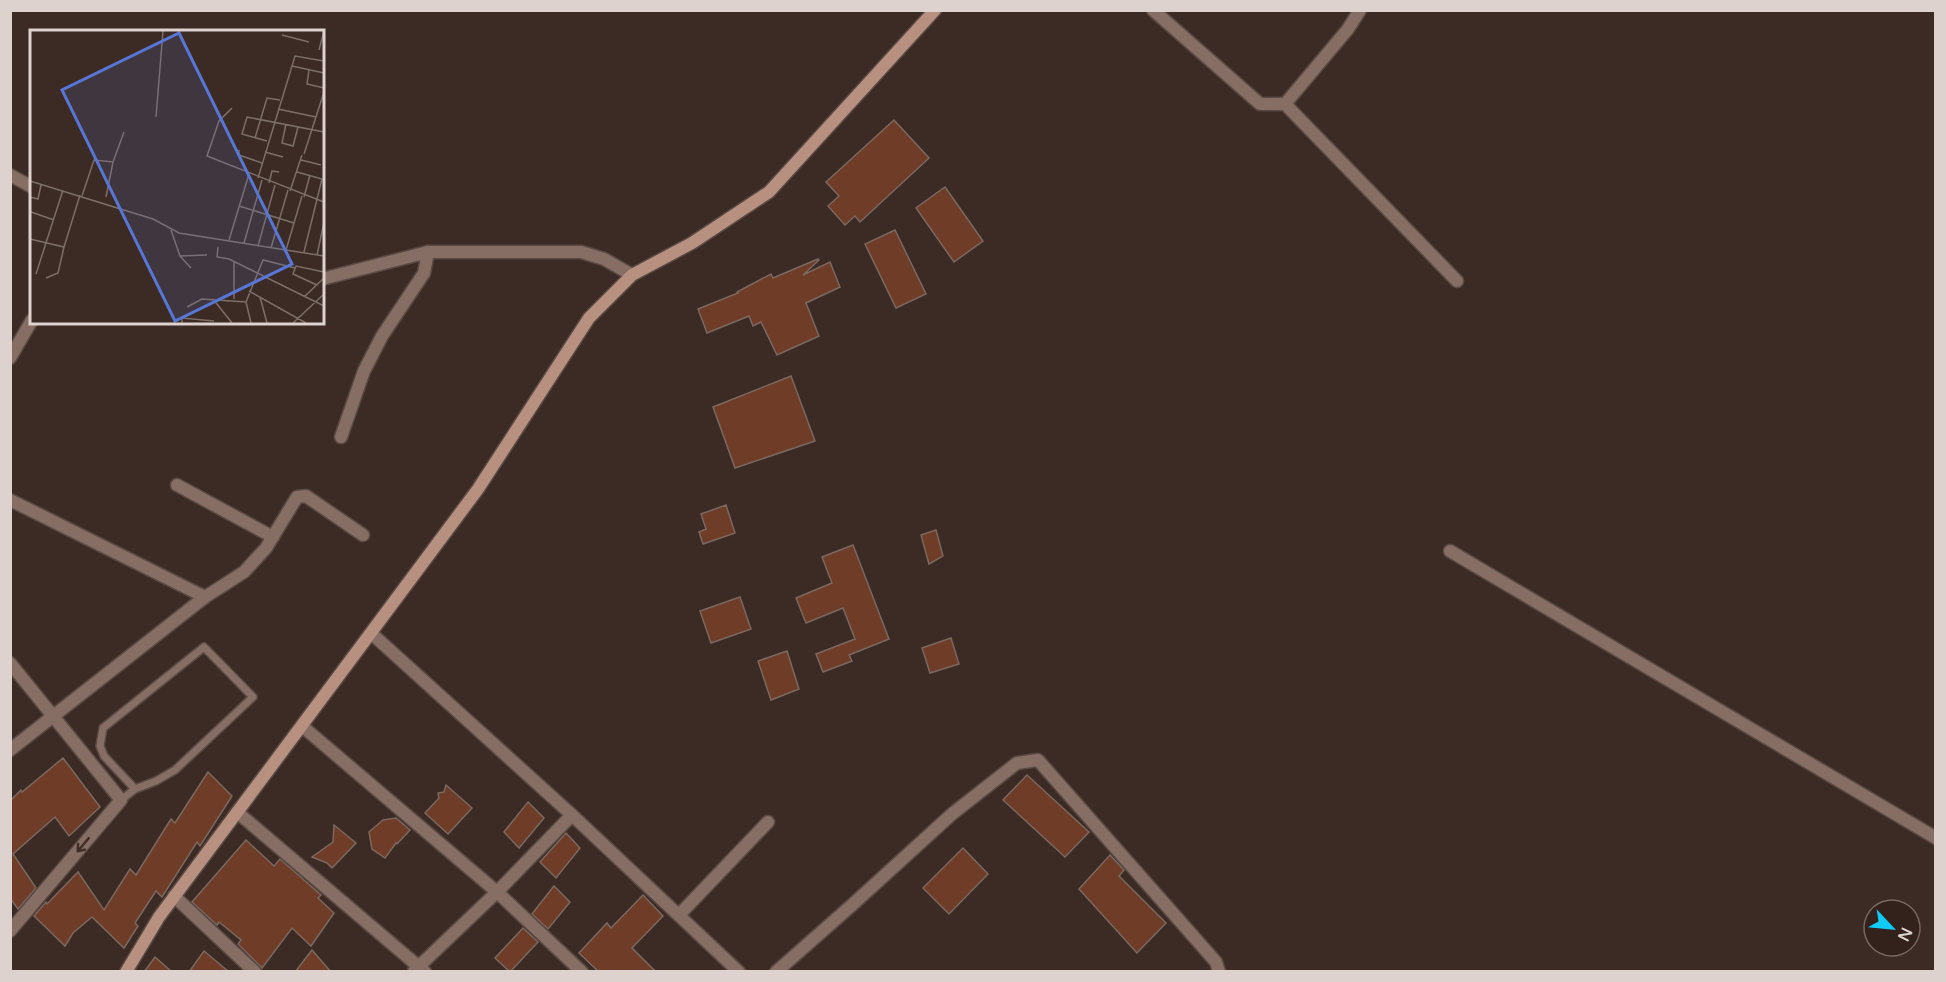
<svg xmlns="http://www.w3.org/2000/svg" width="1946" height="982" font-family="'Varela Round',sans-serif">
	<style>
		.building { fill: #6e3c27; stroke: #7b6860; stroke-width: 1.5 }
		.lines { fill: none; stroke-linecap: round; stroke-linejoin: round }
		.lane-casing { stroke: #594943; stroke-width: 10 }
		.street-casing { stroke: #594943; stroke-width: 15 }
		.secondary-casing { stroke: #594943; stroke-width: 15 }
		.lane { stroke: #866e64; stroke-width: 7 }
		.street { stroke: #866e64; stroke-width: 12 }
		.secondary { stroke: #b79080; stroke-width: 12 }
		.oneway { stroke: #3f2d26 }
		.inset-road { fill: none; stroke: #7c6e68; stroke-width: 1.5 }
		.view { fill: #5776d5; fill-opacity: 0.15; stroke: #5776d5; stroke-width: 3 }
		.inset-edge { fill: none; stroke: #ddd2cd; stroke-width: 3 }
	</style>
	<rect width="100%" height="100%" fill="#3c2b25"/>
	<!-- building -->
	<g class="building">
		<path d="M894,120L929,158L860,222L855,216L845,225L828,206L839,196L826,182Z"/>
		<path d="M945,187L983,241L954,262L916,208Z"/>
		<path d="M895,230L926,294L896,308L865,244Z"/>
		<path d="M818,259L819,260L803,275L830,262L840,287L806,303L819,336L777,355L761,322L753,326L749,316L707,333L698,309L738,293L737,292L771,274L773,278Z"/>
		<path d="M791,376L815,441L735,468L713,407Z"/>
		<path d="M726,505L735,533L703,544L699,532L706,529L701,514Z"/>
		<path d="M936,530L943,556L929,564L921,535Z"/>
		<path d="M853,545L889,639L849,655L852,661L823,672L816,654L855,639L843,608L806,623L796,598L832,583L822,557Z"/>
		<path d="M740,597L751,629L711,643L700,611Z"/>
		<path d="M951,638L959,664L930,673L922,648Z"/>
		<path d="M787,651L799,689L771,700L758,661Z"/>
		<path d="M63,758L100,807L69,836L55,817L13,854L36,888L18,909L10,898V801L21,790L22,792Z"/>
		<path d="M208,772L232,796L200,846L197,842L162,897L156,891L135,923L138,926L124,948L92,917L73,933L65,946L34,916L46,902L47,904L78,872L104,910L130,869L136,875L171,819L175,823Z"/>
		<path d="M1027,775L1089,832L1065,857L1003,800Z"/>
		<path d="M446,785L472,808L448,834L425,813L439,798L438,793L444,792Z"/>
		<path d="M528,802L544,818L519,848L504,832Z"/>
		<path d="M396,818L410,830L397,844L396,843L385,858L372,849L369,832L383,820Z"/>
		<path d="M334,825L356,843L332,868L327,863L312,857L333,842Z"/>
		<path d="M566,833L580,848L556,878L540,862Z"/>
		<path d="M246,840L274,866L280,859L321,895L318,898L334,913L311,946L292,928L262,968L238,944L241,940L219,922L217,925L192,902Z"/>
		<path d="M963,848L988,874L949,914L923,888Z"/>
		<path d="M1110,855L1124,870L1119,876L1166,923L1137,953L1079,889Z"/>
		<path d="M554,886L570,902L548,929L532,914Z"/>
		<path d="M643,895L663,916L632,948L656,972H599L579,953L607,923L611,928Z"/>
		<path d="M523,928L538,942L510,972L495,958Z"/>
		<path d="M312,950L331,972H295Z"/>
		<path d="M204,951L229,972H189Z"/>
		<path d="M155,957L172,972H144Z"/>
	</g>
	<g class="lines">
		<!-- lane casing -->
		<g class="lane-casing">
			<path id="lane" d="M121,800L135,789L156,781L175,770L253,697L204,647L103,728L100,746L104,756L135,789"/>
		</g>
		<!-- street casing -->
		<g class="street-casing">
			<g id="street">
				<path d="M1153,10L1260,104H1285"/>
				<path d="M1360,10L1348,29L1285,104L1457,281"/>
				<path d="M10,175L32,187"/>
				<path d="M322,279L428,252H581L604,259L632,275"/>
				<path d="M10,358L32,320"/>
				<path d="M341,437L364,371L382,336L424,273L428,252"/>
				<path d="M177,485L273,537"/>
				<path d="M10,500L205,597"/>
				<path d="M1450,551L1936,838"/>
				<path d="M371,633L572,815L739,972"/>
				<path d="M10,663L121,800L10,931"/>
				<path d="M302,726L497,892L582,972"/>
				<path d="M10,750L205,597L244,572L266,548L297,497L306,496L363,535"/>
				<path d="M237,812L425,972"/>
				<path d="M174,896L255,972"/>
				<path d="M679,915L768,822"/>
				<path d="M414,971L497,892L572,815"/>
				<path d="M776,972L852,905L952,814L1017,763L1038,760L1216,962L1219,972"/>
			</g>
		</g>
		<!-- secondary casing -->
		<g class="secondary-casing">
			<path id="secondary" d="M126,972L159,917L478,489L589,318L632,275L692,243L769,192L935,10"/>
		</g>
		<!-- lane -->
		<use href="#lane" class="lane"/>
		<!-- street -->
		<use href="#street" class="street"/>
		<!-- secondary -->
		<use href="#secondary" class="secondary"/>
	</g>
	<!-- one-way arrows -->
	<defs><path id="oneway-shaft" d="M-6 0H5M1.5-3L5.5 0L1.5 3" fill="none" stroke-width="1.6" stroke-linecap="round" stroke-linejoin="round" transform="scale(1.5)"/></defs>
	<use class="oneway" href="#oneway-shaft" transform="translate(83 845) rotate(130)"/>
	<!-- overview -->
	<g transform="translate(30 30)">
		<rect width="294" height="294" fill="#3c2b25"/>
		<path class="inset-road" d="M252,5L279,12M289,20L294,1M262,36L294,43M279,40L277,54L294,58M202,78L189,91L177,126L294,172M248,79L286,87M126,87L133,1M256,94L252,113L263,116L268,97M225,108L237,68L250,70M237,111L212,104L217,87L294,102M209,120V125L232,133M235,122L253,127M274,124L294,62M271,130L291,135M267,142L292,149L274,222M228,148L265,26L294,31M0,151L123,189L149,203L294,226M239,153L242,141L249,142M260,161L272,125M52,166L64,130L83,132L94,102M0,167L8,169L11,155M76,167L83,132M274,167L280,145M209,176L264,193M1,182L24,190M141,200L150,226L161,238M0,209L34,217L50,165M199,210L219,144M214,213L232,150M228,216L245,155M188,217L187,227L199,229L294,276M241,218L258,160M256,220L272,166M287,225L294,192M150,226L177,225M6,244L33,160M16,248L28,243L34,217M287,255L263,244L266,236L294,242M219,261L276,293M230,267L237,293M274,267L294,248M183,269L202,293M204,269V232M216,272L233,230L265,238M157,277L172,269L216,272L221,293M152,293V288L184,291M263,293L294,264"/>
		<path class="view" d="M149,3L262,234L145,291L32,60Z"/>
		<rect width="294" height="294" class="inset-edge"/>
	</g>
	<!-- border -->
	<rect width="1946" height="982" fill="none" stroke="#ddd2cd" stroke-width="24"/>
	<!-- north arrow -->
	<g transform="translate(1892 928) rotate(116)"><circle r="28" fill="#32221b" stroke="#766862" stroke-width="1.5"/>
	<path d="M0-4.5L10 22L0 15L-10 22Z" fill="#10cafa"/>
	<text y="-9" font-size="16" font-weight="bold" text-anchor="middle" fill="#ddd2cd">N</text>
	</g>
</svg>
